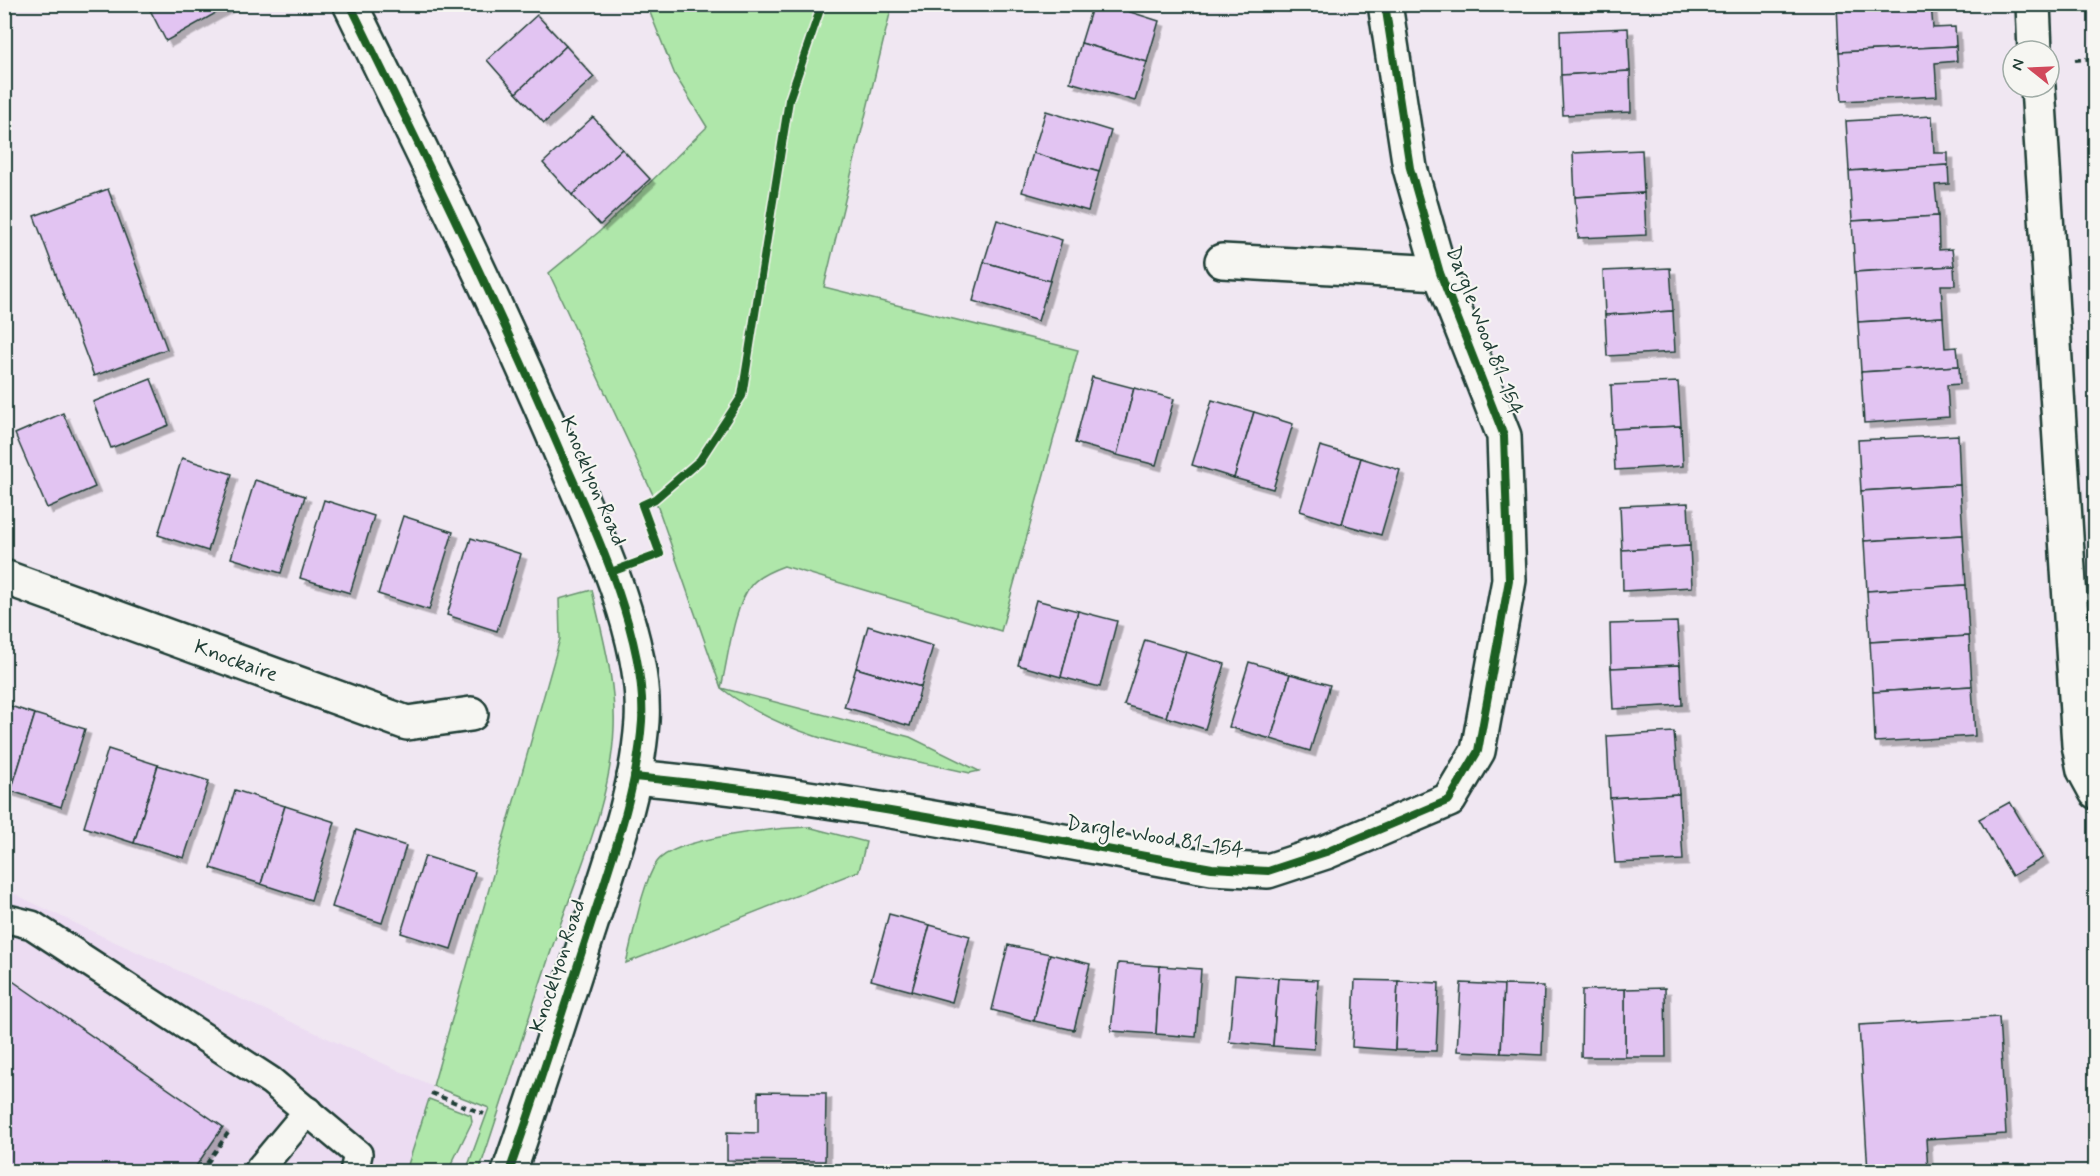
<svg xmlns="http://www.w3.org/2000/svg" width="2100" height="1176" font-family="Mynerve,sans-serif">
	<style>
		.built { fill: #ecdcf2 }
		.green { fill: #afe7aa; stroke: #67926f; stroke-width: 1.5 }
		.building { fill: #e2c4f2; stroke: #1f3d34; stroke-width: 1.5; filter: url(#shadow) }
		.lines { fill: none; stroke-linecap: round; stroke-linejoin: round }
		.service-casing { stroke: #1f3d34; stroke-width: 32 }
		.minor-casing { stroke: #1f3d34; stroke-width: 38 }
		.tertiary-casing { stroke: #1f3d34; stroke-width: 38 }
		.path { stroke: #1f3d34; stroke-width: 4; stroke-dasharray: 6 4.5; stroke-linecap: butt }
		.service { stroke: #f6f6f2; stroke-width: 27 }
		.minor { stroke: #f6f6f2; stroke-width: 33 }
		.tertiary { stroke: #f6f6f2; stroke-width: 33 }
		.cycleway-casing { stroke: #f6f6f2; stroke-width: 11 }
		.cycleway { stroke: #1b5e20; stroke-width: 8 }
		.labels { text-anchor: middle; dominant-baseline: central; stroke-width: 4.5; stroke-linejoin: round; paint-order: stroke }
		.street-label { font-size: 21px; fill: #1f3d34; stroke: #f6f6f2 }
	</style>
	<defs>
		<filter id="shadow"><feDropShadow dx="5.5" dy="5.5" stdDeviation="0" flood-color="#0004"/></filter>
	</defs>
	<rect width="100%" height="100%" fill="#f0e7f2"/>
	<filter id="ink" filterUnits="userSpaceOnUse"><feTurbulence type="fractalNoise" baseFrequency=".0167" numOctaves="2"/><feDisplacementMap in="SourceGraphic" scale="12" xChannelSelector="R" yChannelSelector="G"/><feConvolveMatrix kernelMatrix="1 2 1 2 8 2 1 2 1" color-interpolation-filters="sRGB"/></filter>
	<g filter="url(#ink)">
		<!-- built -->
		<path class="built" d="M4,889L104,937L433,1086L406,1171H5Z"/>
		<!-- green -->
		<g class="green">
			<path d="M647,5H892L824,287L1078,350L1001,631L784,566C773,570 760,575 752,584C733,606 728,660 721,688L910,737L979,771L970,773C885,753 791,743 721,688L655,499L549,273L600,231L707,127L675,75Z"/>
			<path d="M592,590C602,635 616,681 614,728C611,805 575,879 551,951C526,1024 504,1098 479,1171H466L489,1108L433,1086L560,639L559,599Z"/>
			<path d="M808,827L866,842L859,871L626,963C633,937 642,883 657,862C675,837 778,828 808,827Z"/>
			<path d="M429,1099L471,1115L472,1122L448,1171H406Z"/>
		</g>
		<!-- building -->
		<g class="building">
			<path d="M147,4H232L166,41Z"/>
			<path d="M1093,4H1105L1159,21L1147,62L1081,43Z"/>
			<path d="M1837,4H1931L1933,28L1955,27L1956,46L1839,52Z"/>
			<path d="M537,15L566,46L516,93L487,60Z"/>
			<path d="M1628,28L1630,71L1561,75L1560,31Z"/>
			<path d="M1081,43L1147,62L1135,101L1070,82Z"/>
			<path d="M566,46L594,77L544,123L516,93Z"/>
			<path d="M1956,46L1957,61L1935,63L1937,96L1842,101L1839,52Z"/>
			<path d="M1630,71L1631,112L1563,115L1561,75Z"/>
			<path d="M1046,111L1111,131L1099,172L1033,153Z"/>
			<path d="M1932,116L1934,153H1948V165L1849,171L1846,121Z"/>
			<path d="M593,117L622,149L572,195L543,163Z"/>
			<path d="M622,149L650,179L600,225L572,195Z"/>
			<path d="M1642,150L1644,193L1575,197L1573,153Z"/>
			<path d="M1033,153L1099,172L1088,211L1022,192Z"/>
			<path d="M1948,165L1949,184L1935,185L1938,216L1852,221L1849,171Z"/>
			<path d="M108,189L167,349L94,376L34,216Z"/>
			<path d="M1644,193L1646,235L1578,238L1575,197Z"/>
			<path d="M1938,216L1939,250L1952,249L1954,266L1855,272L1852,221Z"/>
			<path d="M997,220L1062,240L1050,281L984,262Z"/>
			<path d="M984,262L1050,281L1038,321L973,301Z"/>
			<path d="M1954,266L1955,285H1941L1943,317L1858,322L1855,272Z"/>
			<path d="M1670,268L1673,311L1605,315L1603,271Z"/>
			<path d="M1673,311L1675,352L1607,356L1605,315Z"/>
			<path d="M1943,317L1945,348L1957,347L1959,366L1861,372L1858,322Z"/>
			<path d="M1959,366L1960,384L1947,385L1949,417L1864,423L1861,372Z"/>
			<path d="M1092,377L1134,388L1117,455L1075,443Z"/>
			<path d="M151,379L169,425L111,448L93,402Z"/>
			<path d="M1678,382L1681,426L1613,429L1611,385Z"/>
			<path d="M1134,388L1174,399L1156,465L1117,455Z"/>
			<path d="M1212,400L1254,412L1234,478L1192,465Z"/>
			<path d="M1254,412L1293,424L1273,489L1234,478Z"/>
			<path d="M63,413L95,487L47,508L15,434Z"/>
			<path d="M1681,426L1683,466L1615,470L1613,429Z"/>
			<path d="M1958,435L1960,485L1861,491L1858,440Z"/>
			<path d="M1320,446L1361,458L1342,524L1300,511Z"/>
			<path d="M182,458L232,474L208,551L158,535Z"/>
			<path d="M1361,458L1400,470L1381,535L1342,524Z"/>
			<path d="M255,480L305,496L281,573L231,558Z"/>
			<path d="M1960,485L1963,535L1864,541L1861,491Z"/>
			<path d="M324,500L374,516L350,593L300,578Z"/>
			<path d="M1688,503L1690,546L1622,550L1620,506Z"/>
			<path d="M403,516L453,532L429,610L378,594Z"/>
			<path d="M1963,535L1966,585L1867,591L1864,541Z"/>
			<path d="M471,538L521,554L497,631L447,615Z"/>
			<path d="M1690,546L1692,587L1623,591L1622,550Z"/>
			<path d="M1966,585L1969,636L1870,642L1867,591Z"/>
			<path d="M1036,600L1078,611L1061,677L1018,665Z"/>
			<path d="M1078,611L1117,621L1100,687L1061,677Z"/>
			<path d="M1677,622L1680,665L1611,668L1610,624Z"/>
			<path d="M868,626L933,646L921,687L856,668Z"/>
			<path d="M1969,636L1972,686L1873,692L1870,642Z"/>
			<path d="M1145,640L1186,652L1166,717L1124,705Z"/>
			<path d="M1186,652L1225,664L1205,729L1166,717Z"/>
			<path d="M1249,662L1290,674L1271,739L1229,727Z"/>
			<path d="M1680,665L1682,705L1613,709L1611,668Z"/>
			<path d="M856,668L921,687L910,726L844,707Z"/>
			<path d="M1290,674L1330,685L1310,751L1271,739Z"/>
			<path d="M1972,686L1975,736L1875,742L1873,692Z"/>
			<path d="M4,704L35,714L11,791L4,789Z"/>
			<path d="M35,714L85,729L61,807L11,791Z"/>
			<path d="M1674,732L1679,794L1610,798L1607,736Z"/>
			<path d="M108,749L158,765L134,843L84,827Z"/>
			<path d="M158,765L209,781L184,858L134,843Z"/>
			<path d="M235,790L285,806L261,884L211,868Z"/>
			<path d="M1679,794L1683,860L1615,863L1610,798Z"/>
			<path d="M2010,802L2043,858L2012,876L1979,819Z"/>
			<path d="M285,806L335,822L311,900L261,884Z"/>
			<path d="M356,830L406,846L382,923L332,907Z"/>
			<path d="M425,856L475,872L451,949L401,933Z"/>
			<path d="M889,914L930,925L912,991L871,980Z"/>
			<path d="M930,925L970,936L952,1002L912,991Z"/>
			<path d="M1008,945L1050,954L1034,1021L992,1010Z"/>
			<path d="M1050,954L1090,964L1074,1030L1034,1021Z"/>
			<path d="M1118,963L1160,966L1156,1034L1111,1031Z"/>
			<path d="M1160,966L1201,969L1196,1037L1156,1034Z"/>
			<path d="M4,975L223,1127L192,1172H4Z"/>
			<path d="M1235,975L1278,978L1273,1046L1229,1042Z"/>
			<path d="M1278,978L1318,980L1314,1049L1273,1046Z"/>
			<path d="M1355,980L1398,981L1395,1050L1352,1047Z"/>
			<path d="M1398,981L1439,983L1436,1051L1395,1050Z"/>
			<path d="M1461,983L1504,985L1501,1053L1457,1051Z"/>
			<path d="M1504,985L1544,986L1542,1055L1501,1053Z"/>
			<path d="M1665,988L1666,1057H1625V989Z"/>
			<path d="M1625,989V1057H1581L1582,990Z"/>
			<path d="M1999,1017L2006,1134L1926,1139L1928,1172H1868L1859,1025Z"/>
			<path d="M758,1092L826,1093L825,1161L727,1160V1132L758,1133Z"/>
		</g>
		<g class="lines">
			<!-- service casing -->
			<g class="service-casing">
				<g id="service">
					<path d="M4,918L32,925L271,1081L358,1154L354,1172"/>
					<path d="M257,1172L308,1111"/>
				</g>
			</g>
			<!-- minor casing -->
			<g class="minor-casing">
				<g id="minor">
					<path d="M2033,4L2035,51"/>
					<path d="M2038,87L2079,745L2084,770L2096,792"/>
					<path d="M1222,261L1440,273"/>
					<path d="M4,577L407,723L471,714"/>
					<path d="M634,777C829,795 1020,834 1212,868L1268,871L1326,852L1449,800L1478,751L1509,580L1504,436L1440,273L1410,168L1385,4"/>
				</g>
			</g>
			<!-- tertiary casing -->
			<g class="tertiary-casing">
				<path id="tertiary" d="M350,4C423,153 496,301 561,453C594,527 647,639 642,721C637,794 610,864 588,933C562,1013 537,1093 509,1172"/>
			</g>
			<!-- path -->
			<g class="path">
				<path d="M2075,60L2096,58"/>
				<path d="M651,557L660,554"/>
				<path d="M431,1093L484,1114"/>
				<path d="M201,1172L228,1133"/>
			</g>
			<!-- service -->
			<use href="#service" class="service"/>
			<!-- minor -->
			<use href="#minor" class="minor"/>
			<!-- tertiary -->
			<use href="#tertiary" class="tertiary"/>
			<!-- cycleway casing -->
			<g class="cycleway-casing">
				<g id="cycleway">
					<path d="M350,4C423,153 496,301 561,453C594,527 647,639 642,721C637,794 610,864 588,933C562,1013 537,1093 509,1172"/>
					<path d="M611,572L660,554L642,505L655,499L700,460L742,396L789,100L822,4"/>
					<path d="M634,777C829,795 1020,834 1212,868L1268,871L1326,852L1449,800L1478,751L1509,580L1504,436L1440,273L1410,168L1385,4"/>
				</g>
			</g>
			<!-- cycleway -->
			<use href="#cycleway" class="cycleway"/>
		</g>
	</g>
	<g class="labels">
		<!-- street labels -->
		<g class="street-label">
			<text transform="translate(1484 331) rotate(69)">Dargle Wood 81-154</text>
			<text transform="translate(593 481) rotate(67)">Knocklyon Road</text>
			<text transform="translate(236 661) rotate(20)">Knockaire</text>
			<text transform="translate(1155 837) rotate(9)">Dargle Wood 81-154</text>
			<text transform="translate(558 966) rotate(-72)">Knocklyon Road</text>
		</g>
	</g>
	<!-- margin -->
	<rect width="2100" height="1176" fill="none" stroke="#f6f6f2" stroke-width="24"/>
	<rect x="12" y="12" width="2076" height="1152" fill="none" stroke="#1f3d34" stroke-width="2" filter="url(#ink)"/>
	<!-- north arrow -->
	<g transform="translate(2031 69) rotate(288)"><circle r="28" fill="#f6f6f2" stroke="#a0aca6" stroke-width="1.5"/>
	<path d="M0-4.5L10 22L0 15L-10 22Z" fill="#d1495b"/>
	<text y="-9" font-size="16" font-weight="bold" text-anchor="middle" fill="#1f3d34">N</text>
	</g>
</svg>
